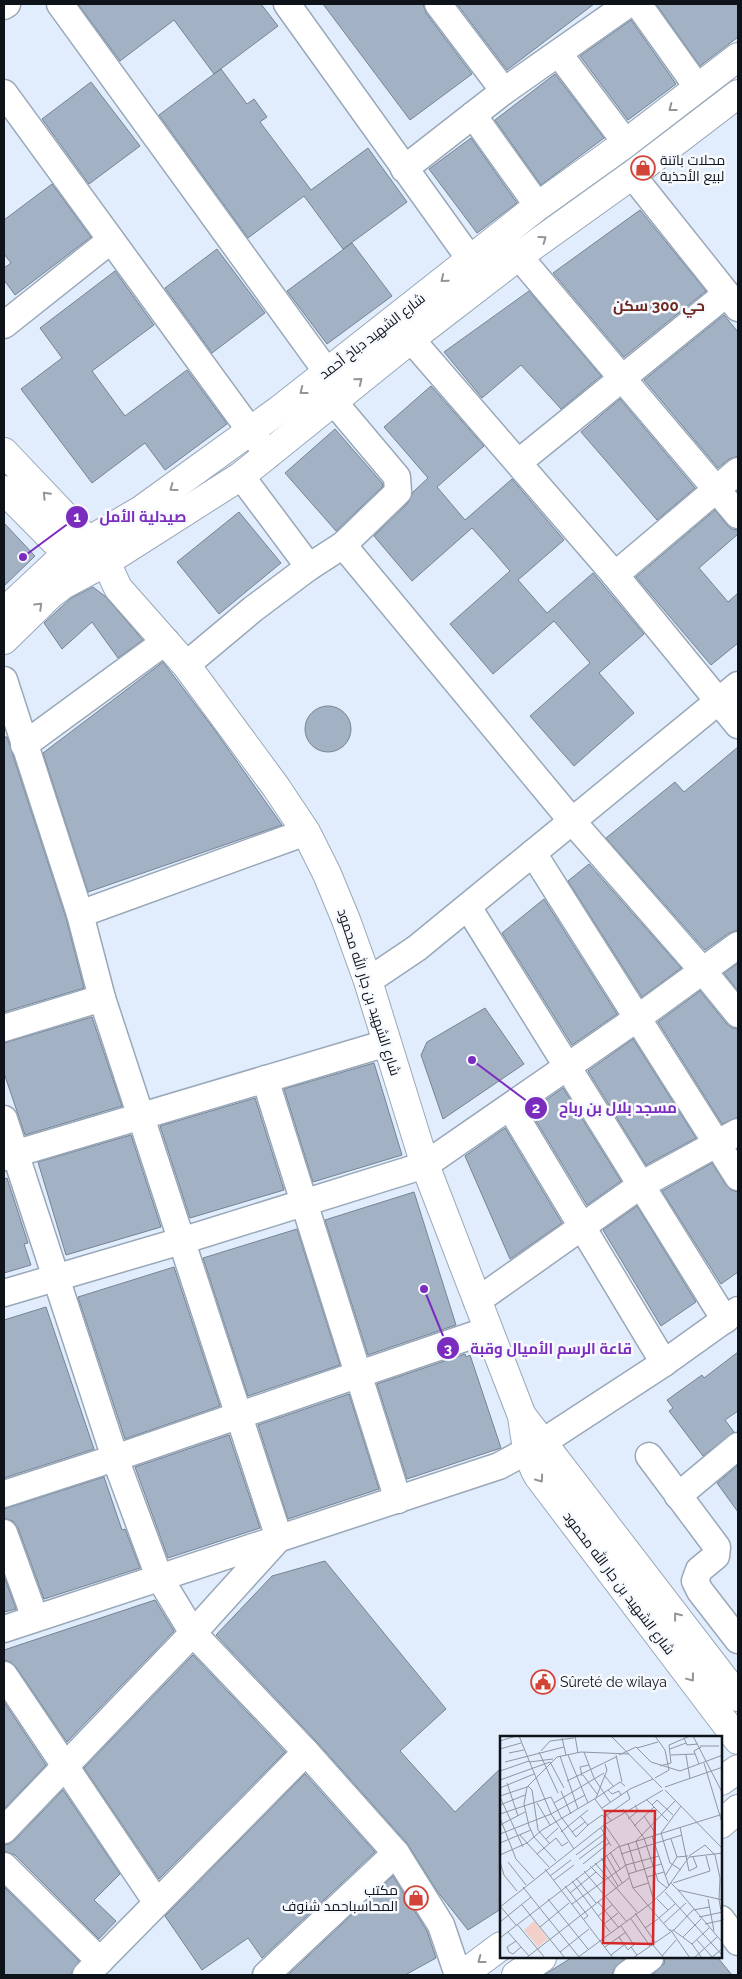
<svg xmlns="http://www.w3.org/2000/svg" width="742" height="1979" font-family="Raleway,Cairo,sans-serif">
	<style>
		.building { fill: #a2b1c3; stroke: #758394 }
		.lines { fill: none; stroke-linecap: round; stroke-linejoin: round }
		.minor-casing { stroke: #99a8b9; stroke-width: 29 }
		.tertiary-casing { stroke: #99a8b9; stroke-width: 30 }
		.secondary-casing { stroke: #99a8b9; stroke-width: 30 }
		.minor { stroke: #fff; stroke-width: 26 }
		.tertiary { stroke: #fff; stroke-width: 28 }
		.secondary { stroke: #fff; stroke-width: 28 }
		.oneway { stroke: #939598 }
		.labels { text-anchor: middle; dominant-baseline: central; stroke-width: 5; stroke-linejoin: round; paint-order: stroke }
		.poi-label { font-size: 14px; fill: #0e1319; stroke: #f6f9fd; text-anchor: start }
		.street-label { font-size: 14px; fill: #0e1319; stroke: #f6f9fd }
		.neighbourhood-label { font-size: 15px; font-weight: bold; fill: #6c281f; stroke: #f6f9fd }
		.inset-road { fill: none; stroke: #8d96a1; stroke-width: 1 }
		.view { fill: #d62828; fill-opacity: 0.15; stroke: #d62828; stroke-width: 2.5 }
		.inset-edge { fill: none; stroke: #0e1319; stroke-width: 2.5 }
		.leader { fill: none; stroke: #7b2cbf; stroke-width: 2 }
		.callout-dot { fill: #7b2cbf; stroke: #f6f9fd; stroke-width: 2 }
		.mark-label { font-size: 15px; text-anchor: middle; font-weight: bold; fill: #fff }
		.callout-label { font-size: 15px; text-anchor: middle; font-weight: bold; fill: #7b2cbf; stroke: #f6f9fd; stroke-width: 5; stroke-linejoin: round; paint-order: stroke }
	</style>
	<rect width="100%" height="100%" fill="#e1edfc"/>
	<!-- building -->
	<g class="building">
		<path d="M78,4H261L278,26L214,74L221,69L247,104L254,99L267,117L260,122L311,190L368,148L407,202L343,249L304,196L248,238L159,115L214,74L174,20L120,61Z"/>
		<path d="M323,4H423L426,13L472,74L410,120Z"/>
		<path d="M457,4H594L507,70Z"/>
		<path d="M656,4H738V37L700,66Z"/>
		<path d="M631,20L676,84L628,120L580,56Z"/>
		<path d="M555,74L604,138L541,185L495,120Z"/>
		<path d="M91,82L140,146L89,184L42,119Z"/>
		<path d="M471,138L517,203L477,233L429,169Z"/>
		<path d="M52,184L91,237L15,295L4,280V268L11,263L4,254V220Z"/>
		<path d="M640,210L706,291L624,357L553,273Z"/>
		<path d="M352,243L392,296L327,344L287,291Z"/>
		<path d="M217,249L265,313L212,353L165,288Z"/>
		<path d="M115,271L154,325L92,371L125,416L187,370L227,424L165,470L145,443L92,483L21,389L62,358L40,328Z"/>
		<path d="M529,291L601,376L561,409L521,365L482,398L444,352Z"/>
		<path d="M724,315L738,332V456L729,459L718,468L644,380Z"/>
		<path d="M431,386L484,446L437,487L465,520L512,479L564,540L518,580L547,613L593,573L644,634L599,673L634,713L574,766L530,716L590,663L573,643L554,621L493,674L450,624L510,571L492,550L472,528L412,581L374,536L408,503L413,492L428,478L384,427Z"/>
		<path d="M620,399L695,488L657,520L581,432Z"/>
		<path d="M335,429L382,483L383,486L336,531L285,473Z"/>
		<path d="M715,510L727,525L732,529L738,530V534L699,568L728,602L738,593V643L711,665L636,577Z"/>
		<path d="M239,512L281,563L219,614L177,562Z"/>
		<path d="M4,523L35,556L4,586Z"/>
		<path d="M93,587L106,597L143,640L118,658L92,622L62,649L44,623L71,598Z"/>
		<path d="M163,662L214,729L282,825L88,892L43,753Z"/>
		<circle cx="328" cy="729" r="23"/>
		<path d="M4,737H7L66,918L84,988L4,1012Z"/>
		<path d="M738,747V930L729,933L705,950L606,838L675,782L684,792Z"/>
		<path d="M589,864L681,968L642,997L568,881Z"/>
		<path d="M544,899L617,1014L572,1045L502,933Z"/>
		<path d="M738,963V991L724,973Z"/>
		<path d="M700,991L726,1023L732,1028L738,1029V1117L722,1124L658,1022Z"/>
		<path d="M485,1008L524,1064L443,1119L421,1055L427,1042Z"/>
		<path d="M92,1017L122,1106L25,1135L4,1073V1043Z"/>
		<path d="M633,1039L696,1138L646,1165L588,1071Z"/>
		<path d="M374,1063L402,1155L313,1182L284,1089Z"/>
		<path d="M563,1088L621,1181L587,1205L530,1111Z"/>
		<path d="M255,1098L284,1190L190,1218L160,1126Z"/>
		<path d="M505,1128L562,1223L510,1259L465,1156Z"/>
		<path d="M131,1135L161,1227L66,1255L38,1162Z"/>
		<path d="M712,1163L726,1185L731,1190L738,1192V1272L721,1284L662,1191Z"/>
		<path d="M7,1178L28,1243L24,1244L31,1265L4,1273V1179Z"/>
		<path d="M414,1192L456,1325L368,1355L325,1220Z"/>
		<path d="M637,1206L696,1302L661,1326L603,1230Z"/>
		<path d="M297,1229L340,1365L248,1396L203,1258Z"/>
		<path d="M174,1267L220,1406L125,1439L78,1297Z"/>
		<path d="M46,1307L94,1449L4,1478V1320Z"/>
		<path d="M738,1352V1411L725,1420L734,1432L703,1456L669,1411L673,1408L667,1400L702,1375L704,1378Z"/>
		<path d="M465,1354L466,1357L470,1355L501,1448L407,1479L377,1384Z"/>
		<path d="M349,1394L379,1489L288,1519L258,1425Z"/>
		<path d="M229,1435L260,1528L168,1558L135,1467Z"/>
		<path d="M738,1465V1512L717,1483Z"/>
		<path d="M104,1477L122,1530L125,1529L140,1568L44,1599L18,1528L13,1521L4,1518V1509Z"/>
		<path d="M325,1561L446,1709L400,1751L455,1812L501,1768V1909L468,1930L437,1891L407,1843L317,1742L216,1635L272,1576Z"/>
		<path d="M4,1576L16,1609L4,1612Z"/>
		<path d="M155,1600L174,1631L67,1742L16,1667L11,1662L4,1660V1650Z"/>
		<path d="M193,1655L285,1752L159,1879L84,1768Z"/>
		<path d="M4,1702L46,1765L4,1809Z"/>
		<path d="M305,1774L375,1852L262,1958L248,1938L202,1970L165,1916Z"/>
		<path d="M63,1790L120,1874L94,1900L116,1921L99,1939L15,1855L4,1851V1845L9,1844L15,1840Z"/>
		<path d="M393,1876L427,1931L436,1958L405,1975H288Z"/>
		<path d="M4,1887L79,1961L70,1975H4Z"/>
		<path d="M571,1958H625L614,1969L612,1975H544Z"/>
		<path d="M665,1958H718L732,1975H652L664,1964Z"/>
	</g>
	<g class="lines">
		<!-- minor casing -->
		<g class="minor-casing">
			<g id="minor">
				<path d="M60,4L327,372"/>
				<path d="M287,4L470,259"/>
				<path d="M438,4L504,91"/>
				<path d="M638,4L698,88"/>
				<path d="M4,6L7,4"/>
				<path d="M559,54L626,143"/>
				<path d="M4,93L268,455"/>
				<path d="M473,115L538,206"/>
				<path d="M404,169L504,91L628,4"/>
				<path d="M632,175L738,308"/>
				<path d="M505,240L738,515"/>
				<path d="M396,322L615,575L738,725"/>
				<path d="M4,325L111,240"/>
				<path d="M333,401L397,477L398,492L343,545"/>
				<path d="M519,462L726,294"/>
				<path d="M241,476L309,567L343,545L572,821L703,971L738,1014"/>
				<path d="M615,575L738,471"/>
				<path d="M186,665L253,609L309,567"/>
				<path d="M4,680L80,914L102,998L279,1538L193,1633L4,1830"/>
				<path d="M24,745L166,641"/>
				<path d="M533,853L738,1177"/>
				<path d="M468,907L725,1320"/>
				<path d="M80,914L306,832"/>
				<path d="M368,981L417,948L738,685"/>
				<path d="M4,1028L102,998"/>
				<path d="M265,1079L398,1500"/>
				<path d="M510,1107L664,1363"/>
				<path d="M4,1119L115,1458L159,1577L193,1633L306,1752L396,1853L441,1925L458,1975"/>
				<path d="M4,1157L387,1043"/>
				<path d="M4,1293L181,1241L425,1165L639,1017L738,945"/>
				<path d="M477,1301L641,1185L738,1132"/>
				<path d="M649,1456L717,1547L716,1556L699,1570L695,1581L700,1591L738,1640"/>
				<path d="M4,1494L115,1458L488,1330"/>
				<path d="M678,1496L738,1446"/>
				<path d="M4,1533L35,1618"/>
				<path d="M4,1629L499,1466L543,1442L664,1363L738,1310"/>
				<path d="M4,1675L157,1903"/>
				<path d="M4,1866L100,1961"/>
				<path d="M721,1919L738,1942"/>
				<path d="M86,1975L306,1752"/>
				<path d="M266,1975L396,1853"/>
				<path d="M627,1975L650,1958"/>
			</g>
		</g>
		<!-- tertiary casing -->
		<g class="tertiary-casing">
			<g id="tertiary">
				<path d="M4,452L97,550L106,562L118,588L186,665L276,787L306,832L327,874L346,920L368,981L425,1165L522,1416C525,1438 527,1457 538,1476L738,1740"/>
				<path d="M4,490L80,567"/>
				<path d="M4,612L66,554L141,510L279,410L538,206L626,143L738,57"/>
				<path d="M4,640L51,594L63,585L106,562L241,476L411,339L519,256L632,175L738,94"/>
				<path d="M523,1417L738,1697"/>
			</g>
		</g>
		<!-- secondary casing -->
		<g class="secondary-casing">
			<g id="secondary">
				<path d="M721,1781L738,1769"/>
				<path d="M721,1824L738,1809"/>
				<path d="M462,1975L501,1946"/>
				<path d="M516,1975L542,1958"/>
			</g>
		</g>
		<!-- minor -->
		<use href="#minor" class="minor"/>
		<!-- tertiary -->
		<use href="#tertiary" class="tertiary"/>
		<!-- secondary -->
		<use href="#secondary" class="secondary"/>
	</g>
	<!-- one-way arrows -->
	<defs><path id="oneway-chevron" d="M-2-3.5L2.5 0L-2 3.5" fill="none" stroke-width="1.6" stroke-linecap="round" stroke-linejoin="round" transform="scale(1.25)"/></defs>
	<g class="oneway">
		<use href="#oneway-chevron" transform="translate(672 108) rotate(143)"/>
		<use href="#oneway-chevron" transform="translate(543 239) rotate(-36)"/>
		<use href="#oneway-chevron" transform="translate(444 279) rotate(141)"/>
		<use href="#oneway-chevron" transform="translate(359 381) rotate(-39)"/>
		<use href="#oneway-chevron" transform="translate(303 391) rotate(142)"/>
		<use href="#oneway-chevron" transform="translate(173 488) rotate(144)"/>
		<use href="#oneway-chevron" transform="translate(46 495) rotate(-134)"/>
		<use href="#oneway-chevron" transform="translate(39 606) rotate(-44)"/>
		<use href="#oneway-chevron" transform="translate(540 1479) rotate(55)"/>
		<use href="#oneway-chevron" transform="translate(677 1616) rotate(-128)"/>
		<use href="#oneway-chevron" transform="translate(691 1678) rotate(53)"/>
		<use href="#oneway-chevron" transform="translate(481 1960) rotate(143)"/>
	</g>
	<!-- icons -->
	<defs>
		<g id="shop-ring" transform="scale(1.25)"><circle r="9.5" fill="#f6f9fd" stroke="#d24536" stroke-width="1.5"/><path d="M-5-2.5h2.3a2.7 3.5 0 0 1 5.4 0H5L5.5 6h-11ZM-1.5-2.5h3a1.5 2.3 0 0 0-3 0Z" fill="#d24536"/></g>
		<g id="civic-ring" transform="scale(1.25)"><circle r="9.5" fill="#f6f9fd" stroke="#d24536" stroke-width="1.5"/><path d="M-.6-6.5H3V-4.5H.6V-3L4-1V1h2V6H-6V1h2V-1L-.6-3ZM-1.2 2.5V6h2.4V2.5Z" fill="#d24536"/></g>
	</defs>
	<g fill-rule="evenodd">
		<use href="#shop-ring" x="643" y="168"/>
		<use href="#civic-ring" x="543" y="1682"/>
		<use href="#shop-ring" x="416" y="1898"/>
	</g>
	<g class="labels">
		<!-- poi labels -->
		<g class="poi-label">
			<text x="660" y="160">محلات باتنة<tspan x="660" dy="16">لبيع الأحذية</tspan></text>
			<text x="560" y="1682">Sûreté de wilaya</text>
			<text x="398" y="1890" text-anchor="end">مكتب<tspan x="398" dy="16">المحاسباحمد شنوف</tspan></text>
		</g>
		<!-- street labels -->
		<g class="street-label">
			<text transform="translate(372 336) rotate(-38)">شارع الشهيد دباخ أحمد</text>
			<text transform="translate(369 992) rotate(72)">شارع الشهيد بن جار الله محمود</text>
			<text transform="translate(619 1583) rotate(53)">شارع الشهيد بن جار الله محمود</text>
		</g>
		<!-- neighbourhood labels -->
		<g class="neighbourhood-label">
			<text x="659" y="306">حي 300 سكن</text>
		</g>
	</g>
	<!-- overview -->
	<g transform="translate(500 1736)">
		<rect width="222" height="222" fill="#e1edfc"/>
		<path d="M34,185L48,203L38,211L24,194Z" fill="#f3cfc9"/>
		<path class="inset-road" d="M19,0L51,78L74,113M75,0L78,17M111,0L162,52M155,0L165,14L169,34L155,42M193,0L223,58M62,2L66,19M184,2L187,9L198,8M0,5L16,0M200,10H219M137,12L158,6M0,13L21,7M170,13L186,7M41,15L50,5L74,2M39,16L58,57M84,16L94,42L110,66M9,17L24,14M68,19L88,67M116,19L122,46M119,19L136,11L151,26L180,35L223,19M171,19L195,18M186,19L190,43M60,20L78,73M5,26L64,11M29,26L53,23M204,27L223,90M199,28L194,15L201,11M160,30L171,27L169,9L190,0M0,35L29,25M83,39L97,58M104,39L114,51M82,40L80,31L89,29M0,44L50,26L64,52M67,45L116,21M7,47L18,80M28,50L32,54L38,94L49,107M165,51L223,31M0,52L34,38M108,54L112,58L119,55L121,59M165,54L223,113M61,55L71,78M0,60L27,51M0,61L23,111M96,62L120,46L125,50M95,63L111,85M146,63L168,85M37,67L50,89M54,67L104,37M0,69L25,59M152,69L157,64L173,79M181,70L161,97L170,127L181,134M102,72L130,53L153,43M123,73L144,102L158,145L167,152M0,78L51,61L62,83M107,79L130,63L127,55M80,80L88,89L102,79L104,81M144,80L156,98M0,82L16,123L34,143M62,82L76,101L88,89M128,83L138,75L135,69M104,88L119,109L133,152L170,195M0,89L25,76M134,90L154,71M180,91L189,135L197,131L193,121M101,92L111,110M61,96L88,74M72,96L85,86M0,98L51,78L85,59M152,100L169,150M46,103L58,92M171,103L177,121M0,107L31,94M128,107L136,135M110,116L120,133M37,118L56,102L62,110L68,106M121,118L182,99M0,119L27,107L20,99M76,119L105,97M106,119L122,147M189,120L205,109L215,119L220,142L219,164L223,184M101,122L118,150M79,123L106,103M56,125L34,101L29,90L24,68L27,51L57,21L81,16L129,18M0,126L4,139L17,155M8,126L26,149M95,127L137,176M83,128L109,107M90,130L104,144M49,131L27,107L42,94L96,62L107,34L105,28M45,133L113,222M84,135L127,186M128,138L161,128M50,140L71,124M165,140L177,121L188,120M147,141L164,136M76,142L96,167M54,144L74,129M72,145L110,196M171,147L178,154L223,164M173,147L210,135L206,120M65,150L88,180L84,183M23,151L79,221M133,152L148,147M178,154L223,207M165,156L223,220M70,157L96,136M48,163L88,213M157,163L168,174M208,163L214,195M154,165L136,105L175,65M98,166L119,192M72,168L126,129L159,120M22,169L65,222M0,170L16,189M0,171L104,89L163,54M135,177L155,206M98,180L112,169M199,181L223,176M159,182L175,168M131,183L150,210M0,186L31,161M164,187L186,167M17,188L45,222M104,188L118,177M205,188L223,184M121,190L134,209L131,211L137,219M40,191L69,167M145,192L158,183M170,193L190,222M173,194L192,208L209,192M8,196L29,220M119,201L128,214L131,211M183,201L201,183M0,202L118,111L223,78M197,204L213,222M16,205L7,211L9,216L13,218L21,211M152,208L164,222M192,208L202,222M105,211L126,196M60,216L89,193M111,219L124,209M162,220L176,204M26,222L129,142M77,222L150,168L167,152L189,121L223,117M133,222L175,193L193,174L210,171M194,222L217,201M211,222L223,212"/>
		<path class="view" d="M105,75H155L153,208L103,207Z"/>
		<rect width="222" height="222" class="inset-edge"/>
	</g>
	<!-- callouts -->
	<path class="leader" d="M23 557L77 517M472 1060L536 1108M424 1289L448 1348"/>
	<g class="callout-dot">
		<circle cx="23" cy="557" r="5"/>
		<circle cx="472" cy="1060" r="5"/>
		<circle cx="424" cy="1289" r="5"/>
		<circle cx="77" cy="517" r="12"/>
		<circle cx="536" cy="1108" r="12"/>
		<circle cx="448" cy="1348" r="12"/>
	</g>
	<g class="mark-label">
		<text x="77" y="522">1</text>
		<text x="536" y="1113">2</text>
		<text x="448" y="1354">3</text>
	</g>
	<g class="callout-label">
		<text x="143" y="522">صيدلية الأمل</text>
		<text x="618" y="1113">مسجد بلال بن رباح</text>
		<text x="551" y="1354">قاعة الرسم الأميال وقبة</text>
	</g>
	<!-- border -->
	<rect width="742" height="1979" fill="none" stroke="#0e1319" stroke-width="10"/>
</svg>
